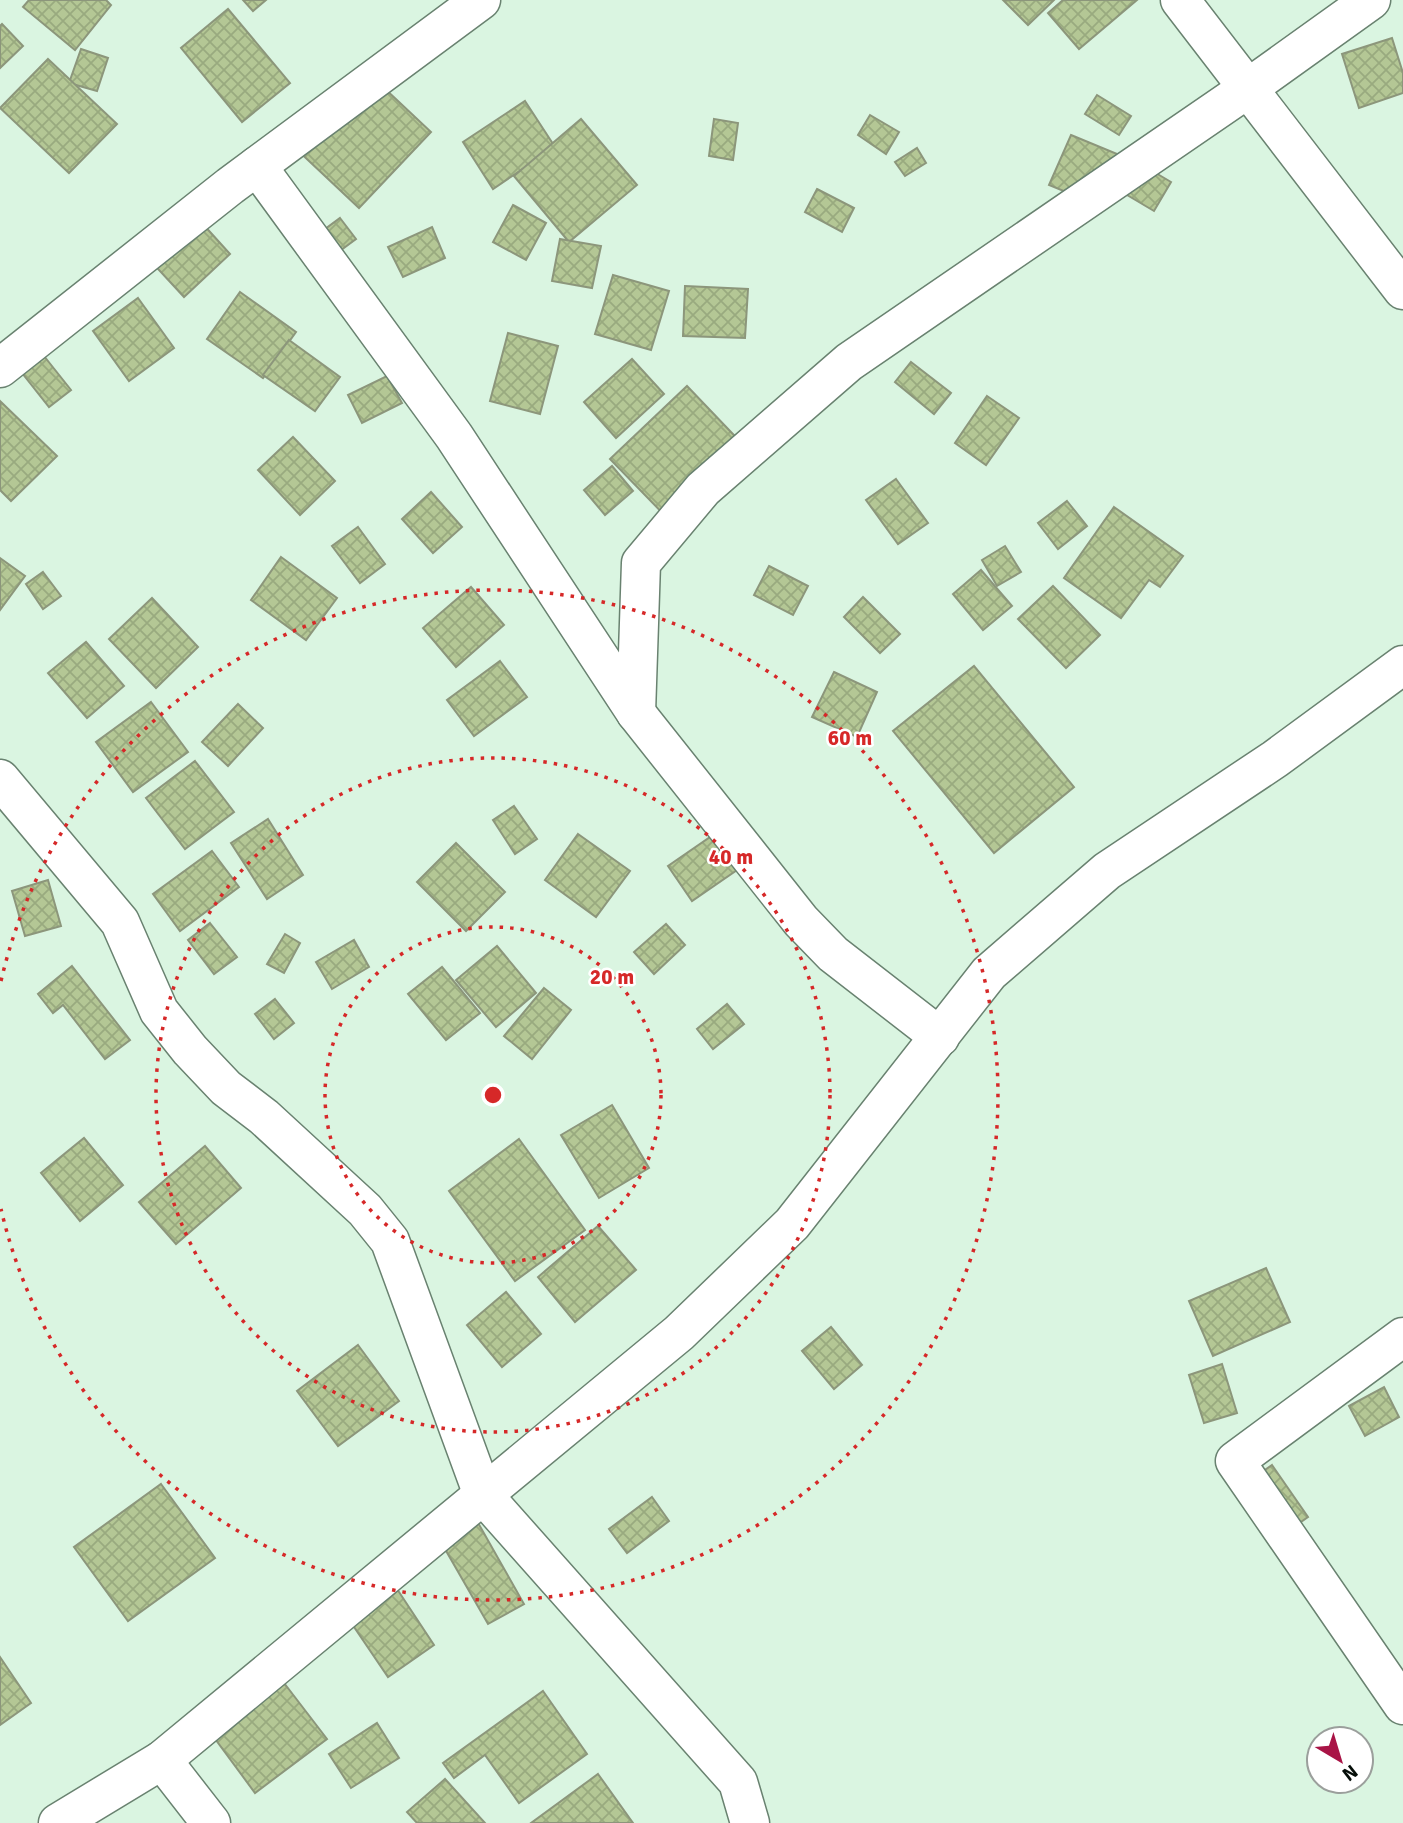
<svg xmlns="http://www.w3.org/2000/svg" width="1403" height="1823" font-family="Signika,sans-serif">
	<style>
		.building { fill: url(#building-cross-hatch); stroke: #8c967b; stroke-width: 2 }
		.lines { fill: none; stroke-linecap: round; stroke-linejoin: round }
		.minor-casing { stroke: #698270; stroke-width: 41 }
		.minor { stroke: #fff; stroke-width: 38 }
		.ring { fill: none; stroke: #d62828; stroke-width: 3.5; stroke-dasharray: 3.5 7 }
		.centre { fill: #d62828; stroke: #fff; stroke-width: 3.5 }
		.ring-label { font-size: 21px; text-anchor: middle; font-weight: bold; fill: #d62828; stroke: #fff; stroke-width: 5; stroke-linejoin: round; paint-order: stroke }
	</style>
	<defs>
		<pattern id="building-cross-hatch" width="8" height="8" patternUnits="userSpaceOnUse" patternTransform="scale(1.75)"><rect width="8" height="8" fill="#b4c795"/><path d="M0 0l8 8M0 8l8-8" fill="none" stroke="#99aa7f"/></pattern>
	</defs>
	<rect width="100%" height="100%" fill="#daf5e1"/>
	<!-- building -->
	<g class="building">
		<path d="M29,0H106L111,5L75,50L23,7Z"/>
		<path d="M243,0H266L253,11Z"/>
		<path d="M1003,0H1054L1028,25Z"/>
		<path d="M1063,0H1137L1079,49L1048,13Z"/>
		<path d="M228,9L290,83L242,122L181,48Z"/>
		<path d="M2,24L23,46L0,68V26Z"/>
		<path d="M1392,38L1403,73V93L1359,108L1342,54Z"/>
		<path d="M81,49L108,58L97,91L69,83Z"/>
		<path d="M48,59L117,124L69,173L0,108Z"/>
		<path d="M365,70L431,132L359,208L293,146Z"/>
		<path d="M1097,95L1131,116L1119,135L1085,114Z"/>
		<path d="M525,101L555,147L493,189L463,142Z"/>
		<path d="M870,115L899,132L886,154L858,135Z"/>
		<path d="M581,119L637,185L569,242L514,176Z"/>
		<path d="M714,119L738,123L733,160L709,156Z"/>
		<path d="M1071,135L1122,156L1100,206L1049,185Z"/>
		<path d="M917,148L926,163L905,176L895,162Z"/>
		<path d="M1144,166L1171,182L1154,211L1127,195Z"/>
		<path d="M817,189L854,208L842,232L805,212Z"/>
		<path d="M182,201L230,254L184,297L135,244Z"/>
		<path d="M513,205L546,223L526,260L493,242Z"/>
		<path d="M340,218L356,239L333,256L317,235Z"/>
		<path d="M432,227L445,258L403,277L388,247Z"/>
		<path d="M560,239L601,246L592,288L552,281Z"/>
		<path d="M613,275L669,291L651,350L595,334Z"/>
		<path d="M685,286L748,289L745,338L683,336Z"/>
		<path d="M240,292L296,332L263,378L207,339Z"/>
		<path d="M138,298L174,348L129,381L93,331Z"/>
		<path d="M508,333L558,346L540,414L490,401Z"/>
		<path d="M289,340L340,377L315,411L263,375Z"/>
		<path d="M44,356L71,390L49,407L22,373Z"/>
		<path d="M632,359L664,394L616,438L584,402Z"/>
		<path d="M911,362L951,393L934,414L895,382Z"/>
		<path d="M387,376L402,403L362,423L348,395Z"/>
		<path d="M687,386L752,454L675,526L610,459Z"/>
		<path d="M987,396L1019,418L986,465L955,443Z"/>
		<path d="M0,401L57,456L11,501L0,490Z"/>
		<path d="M293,437L335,481L300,515L258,470Z"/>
		<path d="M612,466L633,491L605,515L584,490Z"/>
		<path d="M896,479L928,523L898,544L866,500Z"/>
		<path d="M431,492L462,527L433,553L402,519Z"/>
		<path d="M1067,501L1087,526L1058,549L1038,523Z"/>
		<path d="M1114,507L1183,556L1160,587L1149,580L1121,618L1064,578Z"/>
		<path d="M358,527L385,564L360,583L332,546Z"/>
		<path d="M1005,546L1021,572L997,586L982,560Z"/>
		<path d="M281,557L337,598L306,640L251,600Z"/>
		<path d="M0,558L25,576L0,610Z"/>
		<path d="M769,566L808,586L793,615L754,595Z"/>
		<path d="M981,570L1012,606L983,630L953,594Z"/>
		<path d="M43,572L61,596L43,609L26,584Z"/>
		<path d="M1053,586L1100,635L1066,668L1018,619Z"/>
		<path d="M471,587L504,625L456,667L423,628Z"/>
		<path d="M863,597L900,634L880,653L844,617Z"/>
		<path d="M152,598L198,647L156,688L109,639Z"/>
		<path d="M86,642L124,686L87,718L48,673Z"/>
		<path d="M500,661L527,697L474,736L447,700Z"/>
		<path d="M974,666L1074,787L994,853L893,731Z"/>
		<path d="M834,672L877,692L857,737L812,717Z"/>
		<path d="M151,702L188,752L133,792L96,742Z"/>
		<path d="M238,704L263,728L228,766L202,742Z"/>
		<path d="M195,761L234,812L185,849L146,798Z"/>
		<path d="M514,806L537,839L515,854L493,820Z"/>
		<path d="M268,819L303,875L267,899L231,843Z"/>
		<path d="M716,833L740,868L692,901L668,866Z"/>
		<path d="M578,834L630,871L596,917L545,880Z"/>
		<path d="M456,843L505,892L466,931L417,882Z"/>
		<path d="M212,851L239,887L180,931L153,894Z"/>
		<path d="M48,880L61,926L25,936L12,891Z"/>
		<path d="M210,923L237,957L214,974L188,940Z"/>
		<path d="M666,924L685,945L654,974L634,952Z"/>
		<path d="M285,934L300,943L284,973L267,964Z"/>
		<path d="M354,940L369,967L332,989L316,962Z"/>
		<path d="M497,946L536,993L496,1027L456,980Z"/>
		<path d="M72,966L130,1040L105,1059L63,1005L53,1013L38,994Z"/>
		<path d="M442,967L480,1013L446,1040L408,994Z"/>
		<path d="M544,988L571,1010L532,1059L504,1036Z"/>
		<path d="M275,999L294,1023L274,1039L255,1014Z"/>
		<path d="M727,1004L744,1024L713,1049L697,1029Z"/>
		<path d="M612,1105L649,1168L599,1198L561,1135Z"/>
		<path d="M84,1138L123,1185L80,1221L41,1173Z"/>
		<path d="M519,1139L585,1230L515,1281L449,1191Z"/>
		<path d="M205,1146L241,1188L176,1244L139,1202Z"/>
		<path d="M598,1226L636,1270L575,1322L538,1277Z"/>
		<path d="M1266,1268L1290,1322L1213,1356L1189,1301Z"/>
		<path d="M506,1292L541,1334L502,1367L467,1325Z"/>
		<path d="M831,1327L862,1365L834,1389L802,1351Z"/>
		<path d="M358,1345L399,1401L338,1446L297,1391Z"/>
		<path d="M1222,1364L1237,1413L1204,1423L1189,1375Z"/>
		<path d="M1384,1387L1399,1417L1365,1436L1349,1406Z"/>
		<path d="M1272,1465L1308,1517L1281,1536L1245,1484Z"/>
		<path d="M161,1484L215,1558L128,1621L74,1547Z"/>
		<path d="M652,1497L669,1521L627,1553L609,1529Z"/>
		<path d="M477,1521L524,1604L488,1624L441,1542Z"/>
		<path d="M397,1589L434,1645L388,1677L350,1621Z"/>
		<path d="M0,1657L31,1703L0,1725Z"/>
		<path d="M281,1679L327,1739L255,1793L210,1732Z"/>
		<path d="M543,1691L587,1754L519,1803L485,1755L454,1778L443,1763Z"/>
		<path d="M377,1723L399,1758L351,1788L329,1754Z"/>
		<path d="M598,1774L633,1823H531Z"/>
		<path d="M445,1779L485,1823H417L407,1812Z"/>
	</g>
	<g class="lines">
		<!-- minor casing -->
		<g class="minor-casing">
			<g id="minor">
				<path d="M1180,0L1403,290"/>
				<path d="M257,166L454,436L636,713L801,921L833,954L940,1037"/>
				<path d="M0,368L230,186L481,0"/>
				<path d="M636,713L641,563L703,489L849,362L1247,89L1371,0"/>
				<path d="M0,779L120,922L159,1011L190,1050L226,1088L264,1117L365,1210L390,1241L483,1495L738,1782L750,1823"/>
				<path d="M1403,1337L1235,1461L1403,1705"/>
				<path d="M162,1760L211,1823"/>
				<path d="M58,1823L162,1760L679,1333L792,1224L989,973L1107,871L1275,759L1403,665"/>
			</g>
		</g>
		<!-- minor -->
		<use href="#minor" class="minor"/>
	</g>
	<!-- distance rings -->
	<g class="ring">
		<circle cx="493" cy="1095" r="168"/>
		<circle cx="493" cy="1095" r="337"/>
		<path d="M1 981A505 505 0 1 1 1 1209"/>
	</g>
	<circle cx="493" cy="1095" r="10" class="centre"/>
	<g class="ring-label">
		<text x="850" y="745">60 m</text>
		<text x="731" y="864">40 m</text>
		<text x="612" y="984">20 m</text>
	</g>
	<!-- north arrow -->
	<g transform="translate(1340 1760) rotate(142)"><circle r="33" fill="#ffffff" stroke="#9b9f9c" stroke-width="2"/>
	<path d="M0-5L12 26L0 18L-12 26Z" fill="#a91446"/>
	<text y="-10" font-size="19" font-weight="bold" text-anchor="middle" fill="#050e08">N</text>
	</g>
</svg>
